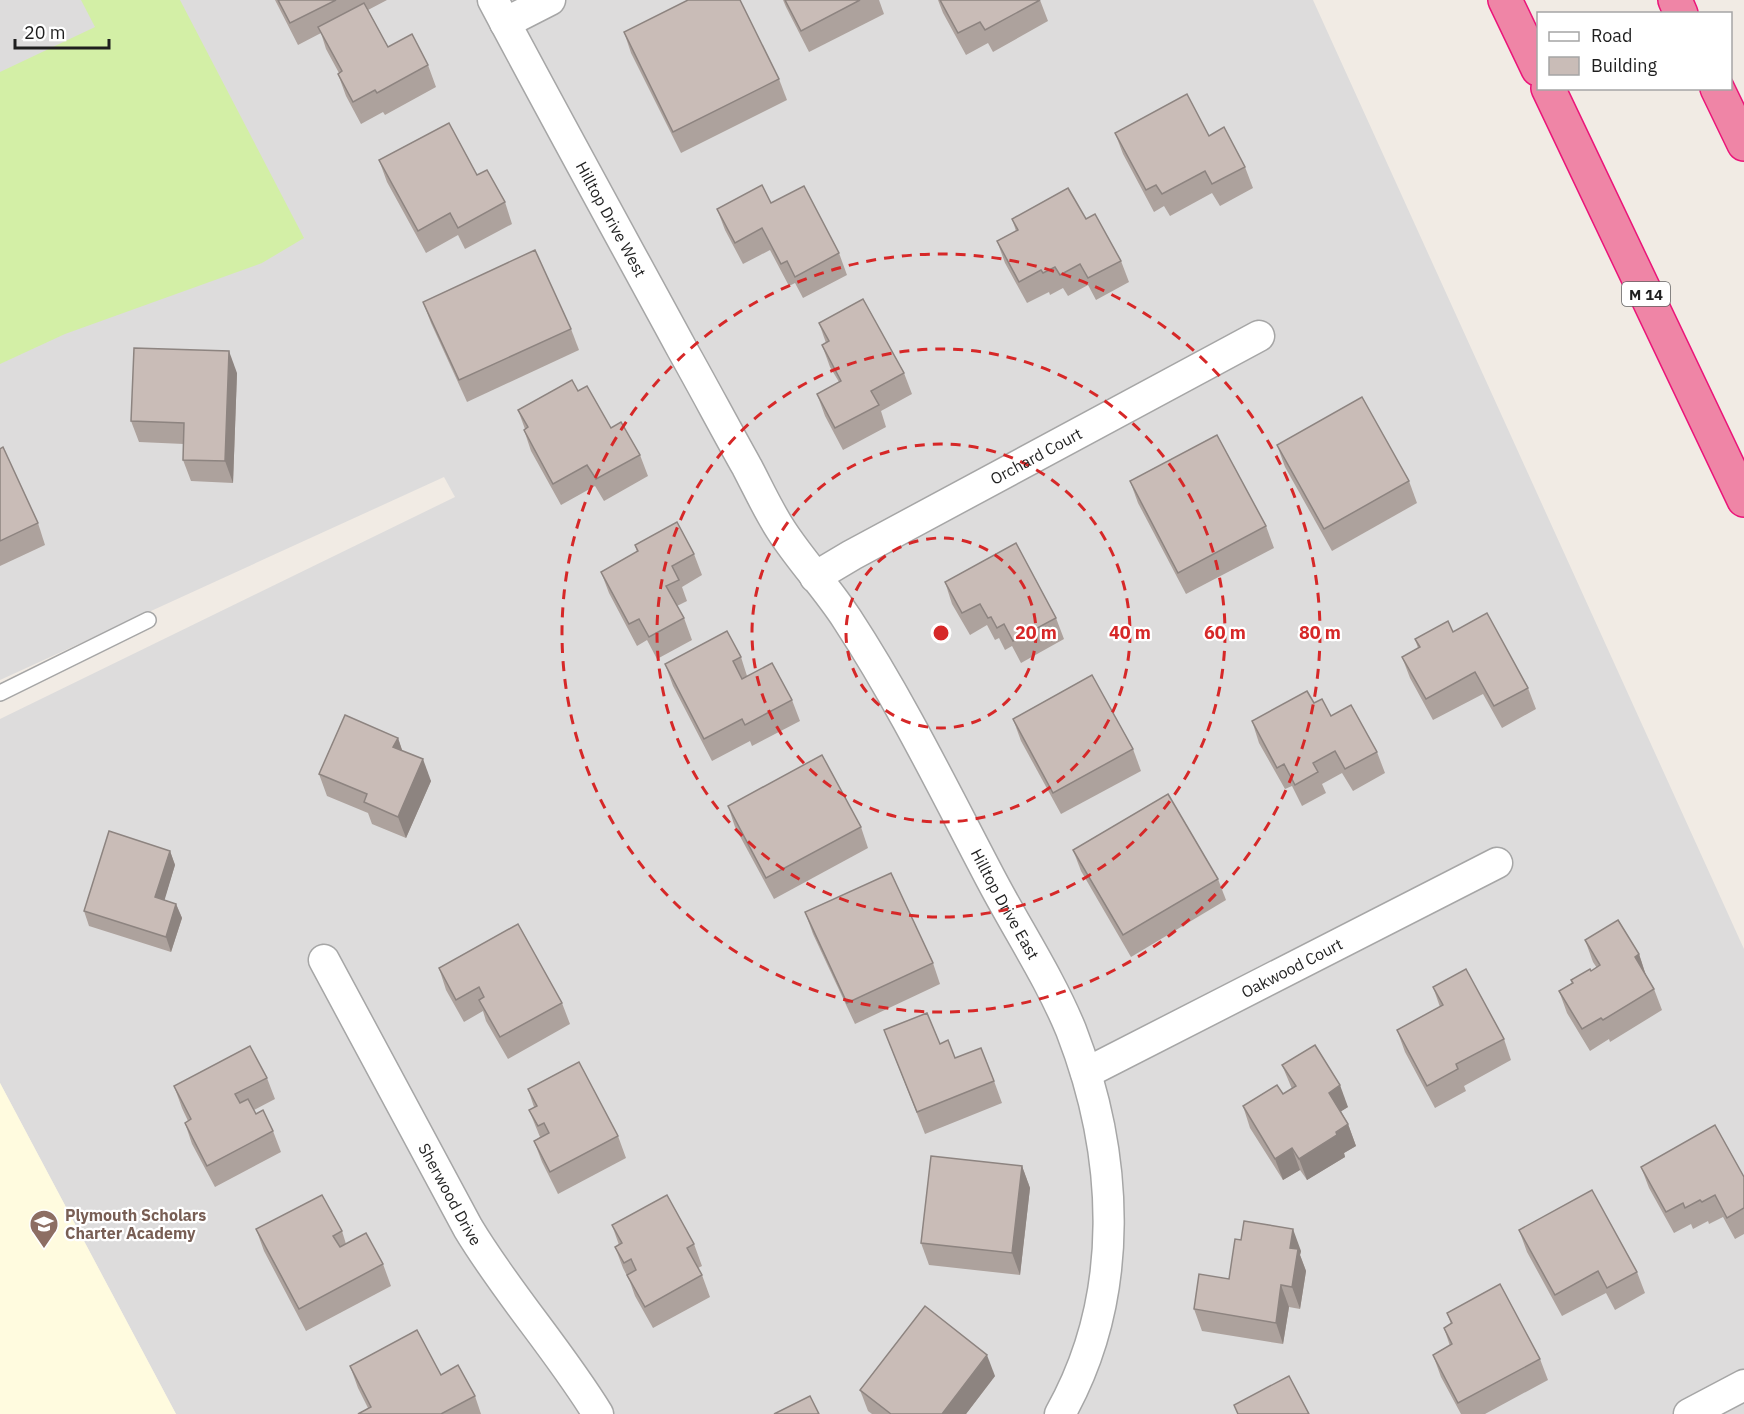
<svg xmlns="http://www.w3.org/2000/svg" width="1744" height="1414" font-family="'IBM Plex Sans',sans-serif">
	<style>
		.residential { fill: #dddcdc }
		.education { fill: #fffbdf }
		.grass { fill: #d3efa6 }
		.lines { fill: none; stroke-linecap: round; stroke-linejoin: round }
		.lane-casing { stroke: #a6a6a6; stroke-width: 18 }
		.street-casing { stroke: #a6a6a6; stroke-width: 33 }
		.highway-casing { stroke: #eb1579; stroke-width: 36 }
		.lane { stroke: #fff; stroke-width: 15 }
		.street { stroke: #fff; stroke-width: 30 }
		.highway { stroke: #ef85a6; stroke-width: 33 }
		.wall { fill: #ada29d }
		.shaded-wall { fill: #8d8480 }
		.building { fill: #c9bcb7; stroke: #8d8480; stroke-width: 1.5 }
		.ring { fill: none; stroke: #d62828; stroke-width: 3; stroke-dasharray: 10 8 }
		.labels { text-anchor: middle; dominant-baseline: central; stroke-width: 4.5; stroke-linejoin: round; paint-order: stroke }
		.shield { fill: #fff; stroke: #626262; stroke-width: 1.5 }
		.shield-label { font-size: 15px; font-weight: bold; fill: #1f1f1f }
		.street-label { font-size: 16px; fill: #1f1f1f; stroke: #fff }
		.education-label { font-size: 16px; font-weight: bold; fill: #785e54; stroke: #fff; text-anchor: start }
		.centre { fill: #d62828; stroke: #fff; stroke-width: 3 }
		.ring-label { font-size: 18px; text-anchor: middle; font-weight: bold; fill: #d62828; stroke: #fff; stroke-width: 4.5; stroke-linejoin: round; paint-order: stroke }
	</style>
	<rect width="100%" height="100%" fill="#f1ebe4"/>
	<!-- residential -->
	<path class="residential" d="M0,0H1313L1744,949V1414H176L0,1083V719L455,497L444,477L0,680Z"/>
	<!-- education -->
	<path class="education" d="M0,1083L176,1414H0Z"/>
	<!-- grass -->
	<path class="grass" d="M81,0H180L304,238L262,263L65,334L0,364V72L95,27Z"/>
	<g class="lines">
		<!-- lane casing -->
		<g class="lane-casing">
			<path id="lane" d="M0,693L148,620"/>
		</g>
		<!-- street casing -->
		<g class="street-casing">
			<g id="street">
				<path id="s1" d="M493,0C555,117 619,233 682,349C704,388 725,428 747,467C758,488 768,510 781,530C801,561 827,588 847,619C902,703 946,794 993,883C1019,932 1050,979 1071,1030C1119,1154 1127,1295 1060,1414"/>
				<path d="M505,23L550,0"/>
				<path id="s2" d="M815,577L852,555L1259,336"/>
				<path id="s3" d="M324,960L468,1228C507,1293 558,1349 598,1414"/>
				<path id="s4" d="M1086,1073L1497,863"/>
				<path d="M1689,1414L1744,1385"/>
			</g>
		</g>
		<!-- highway casing -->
		<g class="highway-casing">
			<g id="highway">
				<path d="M1505,0L1538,69"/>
				<path d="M1675,0L1681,14"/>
				<path d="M1548,88L1744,500"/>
				<path d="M1717,88L1744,144"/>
			</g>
		</g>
		<!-- lane -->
		<use href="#lane" class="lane"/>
		<!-- street -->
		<use href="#street" class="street"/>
		<!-- highway -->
		<use href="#highway" class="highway"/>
	</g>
	<!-- wall -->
	<g class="wall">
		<path d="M275,0H387L368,10L388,47L428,65L436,87L385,115L383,112L361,124L346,96L338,74L339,73L326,49L321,33L298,45Z"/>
		<path d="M783,0H879L884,14L809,52L786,7Z"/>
		<path d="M938,0H1040L1048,21L993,52L988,43L966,55L943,13Z"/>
		<path d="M624,32L779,79L787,100L681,153L631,53Z"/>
		<path d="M1115,133L1209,136L1245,167L1253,188L1220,206L1212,193L1170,216L1164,206L1154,212L1123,154Z"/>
		<path d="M379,160L477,175L505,202L512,224L465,249L458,235L426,253L387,182Z"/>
		<path d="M771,203L839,253L847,275L803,298L795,283L789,286L770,250L743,264L725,230L717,209Z"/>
		<path d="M1012,219H1086L1121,261L1129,282L1096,300L1088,285L1068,296L1063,288L1050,295L1049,292L1027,303L1005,263L997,241L1016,231Z"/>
		<path d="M423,302L571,329L579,350L467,402L431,323Z"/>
		<path d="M819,323L904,373L912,394L881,411L886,427L843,450L825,416L817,394L839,382L830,367L822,345L826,343Z"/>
		<path d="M237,373L233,483L191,481L183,460L184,444L139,442L131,421Z"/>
		<path d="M578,391L611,428L640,455L648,476L604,501L595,486L561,505L531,451L524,430L525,429L518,410Z"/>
		<path d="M1277,445L1409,481L1417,503L1332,551L1285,467Z"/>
		<path d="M0,449L38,523L45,545L0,566Z"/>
		<path d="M1130,481L1266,526L1274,548L1186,594L1138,503Z"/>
		<path d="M635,545L694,554L702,575L682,587L687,601L677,606L684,618L692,640L657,659L647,640L637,646L609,593L601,572L637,552Z"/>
		<path d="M945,582L1056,618L1064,639L1021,663L1012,646L1005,650L999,638L995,640L987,625L970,635L952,604Z"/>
		<path d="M1453,632L1528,688L1536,709L1502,728L1483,694L1433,720L1410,678L1402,657L1418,648L1415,639Z"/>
		<path d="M741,657L747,676L792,700L800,721L752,746L750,741L712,761L673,686L665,664Z"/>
		<path d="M1314,703L1377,752L1385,773L1353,791L1342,773L1322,784L1326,793L1302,806L1292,786L1285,789L1259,743L1252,721Z"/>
		<path d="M1013,719L1133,749L1141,771L1061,814L1021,741Z"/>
		<path d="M398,738L402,750L431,781L406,838L372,824L368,813L327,796L319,774Z"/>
		<path d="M728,806L861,827L868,848L774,899L735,827Z"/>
		<path d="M1073,850L1218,879L1226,900L1131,957L1081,871Z"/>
		<path d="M170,851L175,865L164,900L176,904L182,918L171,952L89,926L84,911Z"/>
		<path d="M805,912L933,963L940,984L855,1024L813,934Z"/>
		<path d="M1585,940L1639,954L1646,975L1654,989L1662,1010L1610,1042L1609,1039L1590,1051L1567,1013L1559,991L1572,983L1571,980L1597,968L1593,962Z"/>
		<path d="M439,968L562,1003L570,1024L508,1059L486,1021L483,1011L464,1022L446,990Z"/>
		<path d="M1433,987L1504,1039L1511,1060L1464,1086L1466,1091L1435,1108L1405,1052L1397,1030L1440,1007Z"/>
		<path d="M884,1030L940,1044L955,1058L994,1081L1002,1103L925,1134Z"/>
		<path d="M1282,1065L1348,1107L1341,1111L1348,1124L1356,1146L1344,1153L1345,1157L1307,1180L1300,1170L1283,1180L1250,1128L1243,1106L1283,1094L1292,1089Z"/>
		<path d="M267,1078L275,1099L254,1110L256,1114L273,1131L281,1152L215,1187L192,1144L185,1123L188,1121L182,1108L174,1086Z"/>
		<path d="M528,1089L618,1136L626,1158L558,1194L542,1162L534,1141L540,1137L529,1110L534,1107Z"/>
		<path d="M1022,1166L1030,1188L1020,1275L929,1265L921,1243Z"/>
		<path d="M1641,1167L1744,1177V1234L1735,1239L1723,1217L1709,1224L1708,1221L1693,1229L1691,1224L1674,1233L1649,1188Z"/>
		<path d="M612,1225L694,1244L702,1266L698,1268L702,1275L710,1297L653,1328L635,1296L630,1282L623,1268L615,1247L619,1245Z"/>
		<path d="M256,1229L342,1231L346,1244L383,1264L391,1286L306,1331L264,1251Z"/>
		<path d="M1519,1230L1637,1272L1645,1293L1615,1310L1606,1293L1562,1316L1527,1252Z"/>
		<path d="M1301,1251L1300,1255L1306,1271L1300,1309L1289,1307L1283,1344L1202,1331L1194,1309L1229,1279Z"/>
		<path d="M1447,1313L1540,1359L1548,1380L1485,1414H1461L1441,1377L1433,1355L1450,1346L1444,1328L1451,1324Z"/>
		<path d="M350,1366L441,1375L475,1396L481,1414H358L368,1408L358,1388Z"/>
		<path d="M995,1376L966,1414H872L868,1411L860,1390Z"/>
	</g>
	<!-- shaded-wall -->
	<g class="shaded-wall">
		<path d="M229,351L237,373L233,483L225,461Z"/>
		<path d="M398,738L405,759L393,747Z"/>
		<path d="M423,759L431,781L406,838L398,817Z"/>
		<path d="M170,851L175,865L161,912L155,897Z"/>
		<path d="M176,904L182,918L171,952L166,937Z"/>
		<path d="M1639,954L1646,976L1635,957Z"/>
		<path d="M1340,1085L1348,1107L1337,1114L1329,1093Z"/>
		<path d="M1348,1124L1356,1146L1344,1153L1345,1157L1307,1180L1299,1159L1336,1132Z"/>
		<path d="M1292,1148L1300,1170L1283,1180L1275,1159Z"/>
		<path d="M1022,1166L1030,1188L1020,1275L1012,1253Z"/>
		<path d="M1293,1229L1301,1251L1300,1255L1306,1271L1300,1309L1292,1287L1290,1248Z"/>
		<path d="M1281,1285L1289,1307L1283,1344L1276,1323Z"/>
		<path d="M987,1355L995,1376L966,1414H942Z"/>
	</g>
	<!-- building -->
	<g class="building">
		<path d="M278,0H336L290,23Z"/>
		<path d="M688,0H740L779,79L673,132L624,32Z"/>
		<path d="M785,0H860L801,31Z"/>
		<path d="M940,0H1040L985,30L980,22L958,33Z"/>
		<path d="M364,3L388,47L412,34L428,65L377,93L375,90L353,102L338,74L342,71L318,27Z"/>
		<path d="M1187,94L1209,136L1224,127L1245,167L1212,184L1205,171L1162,194L1156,185L1146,190L1115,133Z"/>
		<path d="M449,123L477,175L487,170L505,202L458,228L450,213L418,231L379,160Z"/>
		<path d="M762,185L771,203L804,186L839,253L795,277L787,261L781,264L762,228L735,243L717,209Z"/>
		<path d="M1068,188L1086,219L1095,214L1121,261L1088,278L1080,264L1060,275L1055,267L1043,273L1041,270L1019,282L997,241L1018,230L1012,219Z"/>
		<path d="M535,250L571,329L459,380L423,302Z"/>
		<path d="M863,299L904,373L871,391L879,405L835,428L817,394L841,381L822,345L829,341L819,323Z"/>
		<path d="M134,348L229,351L225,461L183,460L184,423L131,421Z"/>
		<path d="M572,380L578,391L587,386L611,428L621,422L640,455L596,479L587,465L553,484L524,430L528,427L518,410Z"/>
		<path d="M1362,397L1409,481L1324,529L1277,445Z"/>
		<path d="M1217,435L1266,526L1178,573L1130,481Z"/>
		<path d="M3,447L38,523L0,541V449Z"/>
		<path d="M677,522L694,554L672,566L679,580L666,586L684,618L649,637L639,619L629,624L601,572L638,551L635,545Z"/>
		<path d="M1016,543L1056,618L1013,641L1004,624L997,628L991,617L988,618L980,604L962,613L945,582Z"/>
		<path d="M1487,613L1528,688L1494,706L1475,672L1426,699L1402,657L1420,647L1415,639L1448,621L1453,632Z"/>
		<path d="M727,631L741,657L733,661L742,679L772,663L792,700L745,725L742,719L704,739L665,664Z"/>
		<path d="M1092,675L1133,749L1053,793L1013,719Z"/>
		<path d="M1307,691L1314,703L1322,699L1331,716L1351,705L1377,752L1345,769L1335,751L1313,763L1318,772L1295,785L1284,764L1277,768L1252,721Z"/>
		<path d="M345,715L398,738L393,747L423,759L398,817L364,802L367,794L319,774Z"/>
		<path d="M822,755L861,827L766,878L728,806Z"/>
		<path d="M1168,794L1218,879L1123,935L1073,850Z"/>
		<path d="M109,831L170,851L155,897L176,904L166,937L84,911Z"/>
		<path d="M891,873L933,963L847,1003L805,912Z"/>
		<path d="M1618,920L1639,954L1635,957L1654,989L1603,1020L1601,1018L1582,1029L1559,991L1573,983L1571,980L1590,969L1591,971L1600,965L1585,940Z"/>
		<path d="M518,924L562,1003L500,1037L479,1000L484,997L479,987L456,1000L439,968Z"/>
		<path d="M1466,969L1504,1039L1456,1064L1458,1069L1427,1086L1397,1030L1443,1005L1433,987Z"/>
		<path d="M927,1013L940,1044L948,1040L955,1058L981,1048L994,1081L917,1112L884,1030Z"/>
		<path d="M1315,1045L1340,1085L1329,1093L1348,1124L1336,1132L1337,1135L1299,1159L1292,1148L1275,1159L1243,1106L1277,1085L1283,1094L1296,1086L1282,1065Z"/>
		<path d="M250,1046L267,1078L235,1094L240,1103L248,1099L256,1114L263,1110L273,1131L207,1166L185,1123L191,1119L174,1086Z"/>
		<path d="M579,1062L618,1136L550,1172L534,1141L549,1133L544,1123L538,1126L529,1110L537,1106L528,1089Z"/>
		<path d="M1715,1125L1744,1177V1208L1727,1218L1715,1195L1702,1202L1700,1200L1685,1208L1683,1203L1666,1212L1641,1167Z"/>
		<path d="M931,1156L1022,1166L1012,1253L921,1243Z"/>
		<path d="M1592,1190L1637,1272L1607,1288L1598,1271L1555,1295L1519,1230Z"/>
		<path d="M322,1195L342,1231L333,1236L340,1247L366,1233L383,1264L299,1309L256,1229Z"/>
		<path d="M667,1195L694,1244L687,1248L702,1275L645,1307L627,1275L636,1270L631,1259L624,1263L615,1247L622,1243L612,1225Z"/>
		<path d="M1244,1221L1293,1229L1290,1248L1298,1249L1292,1287L1281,1285L1276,1323L1194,1309L1199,1274L1229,1279L1235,1239L1241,1240Z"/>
		<path d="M1500,1284L1540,1359L1458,1403L1433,1355L1452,1344L1444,1328L1452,1323L1447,1313Z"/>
		<path d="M925,1306L987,1355L942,1414H891L860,1390Z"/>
		<path d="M417,1330L441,1375L458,1365L475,1396L441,1414H358L371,1407L350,1366Z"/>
		<path d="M1289,1376L1309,1414H1238L1234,1405Z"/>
		<path d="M810,1396L819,1414H774Z"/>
	</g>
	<!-- distance rings -->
	<g class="ring">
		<circle cx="941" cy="633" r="95"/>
		<circle cx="941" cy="633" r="189"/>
		<circle cx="941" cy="633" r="284"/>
		<circle cx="941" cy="633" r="379"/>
	</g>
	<!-- icons -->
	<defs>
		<g id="school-pin" transform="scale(1.5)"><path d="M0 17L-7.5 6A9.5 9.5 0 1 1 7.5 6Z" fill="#8d6e63" stroke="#fff"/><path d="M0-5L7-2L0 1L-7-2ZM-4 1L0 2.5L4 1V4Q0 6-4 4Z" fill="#fff"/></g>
	</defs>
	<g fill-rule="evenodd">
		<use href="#school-pin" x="44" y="1224"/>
	</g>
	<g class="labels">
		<!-- shield labels -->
		<rect class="shield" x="1622" y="282" width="48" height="24" rx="4.5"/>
		<g class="shield-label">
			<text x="1646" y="294">M 14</text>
		</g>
		<!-- street labels -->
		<g class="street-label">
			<text stroke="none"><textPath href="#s1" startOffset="249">Hilltop Drive West</textPath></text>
			<text stroke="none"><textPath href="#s2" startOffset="252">Orchard Court</textPath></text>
			<text stroke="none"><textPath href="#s1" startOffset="1040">Hilltop Drive East</textPath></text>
			<text stroke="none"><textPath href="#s4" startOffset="231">Oakwood Court</textPath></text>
			<text stroke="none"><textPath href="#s3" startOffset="266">Sherwood Drive</textPath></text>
		</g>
		<!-- education labels -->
		<g class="education-label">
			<text x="65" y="1215">Plymouth Scholars<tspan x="65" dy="18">Charter Academy</tspan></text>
		</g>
	</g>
	<circle cx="941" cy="633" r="9" class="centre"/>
	<g class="ring-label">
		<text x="1036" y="639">20 m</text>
		<text x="1130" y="639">40 m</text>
		<text x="1225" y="639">60 m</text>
		<text x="1320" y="639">80 m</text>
	</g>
	<!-- legend -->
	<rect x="1537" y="12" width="195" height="78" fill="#ffffff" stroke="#a5a5a5" stroke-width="1.5"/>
	<rect x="1549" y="32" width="30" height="9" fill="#ffffff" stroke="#a5a5a5" stroke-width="1.5"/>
	<text x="1591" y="42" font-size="18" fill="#1f1f1f">Road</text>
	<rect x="1549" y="57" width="30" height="18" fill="#c9bcb7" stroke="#a5a5a5" stroke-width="1.5"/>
	<text x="1591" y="72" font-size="18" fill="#1f1f1f">Building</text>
	<!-- scale -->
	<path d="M15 39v9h94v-9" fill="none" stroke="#1f1f1f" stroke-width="3"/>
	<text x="24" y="39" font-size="18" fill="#1f1f1f" stroke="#ffffff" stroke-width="4.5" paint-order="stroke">20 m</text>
</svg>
